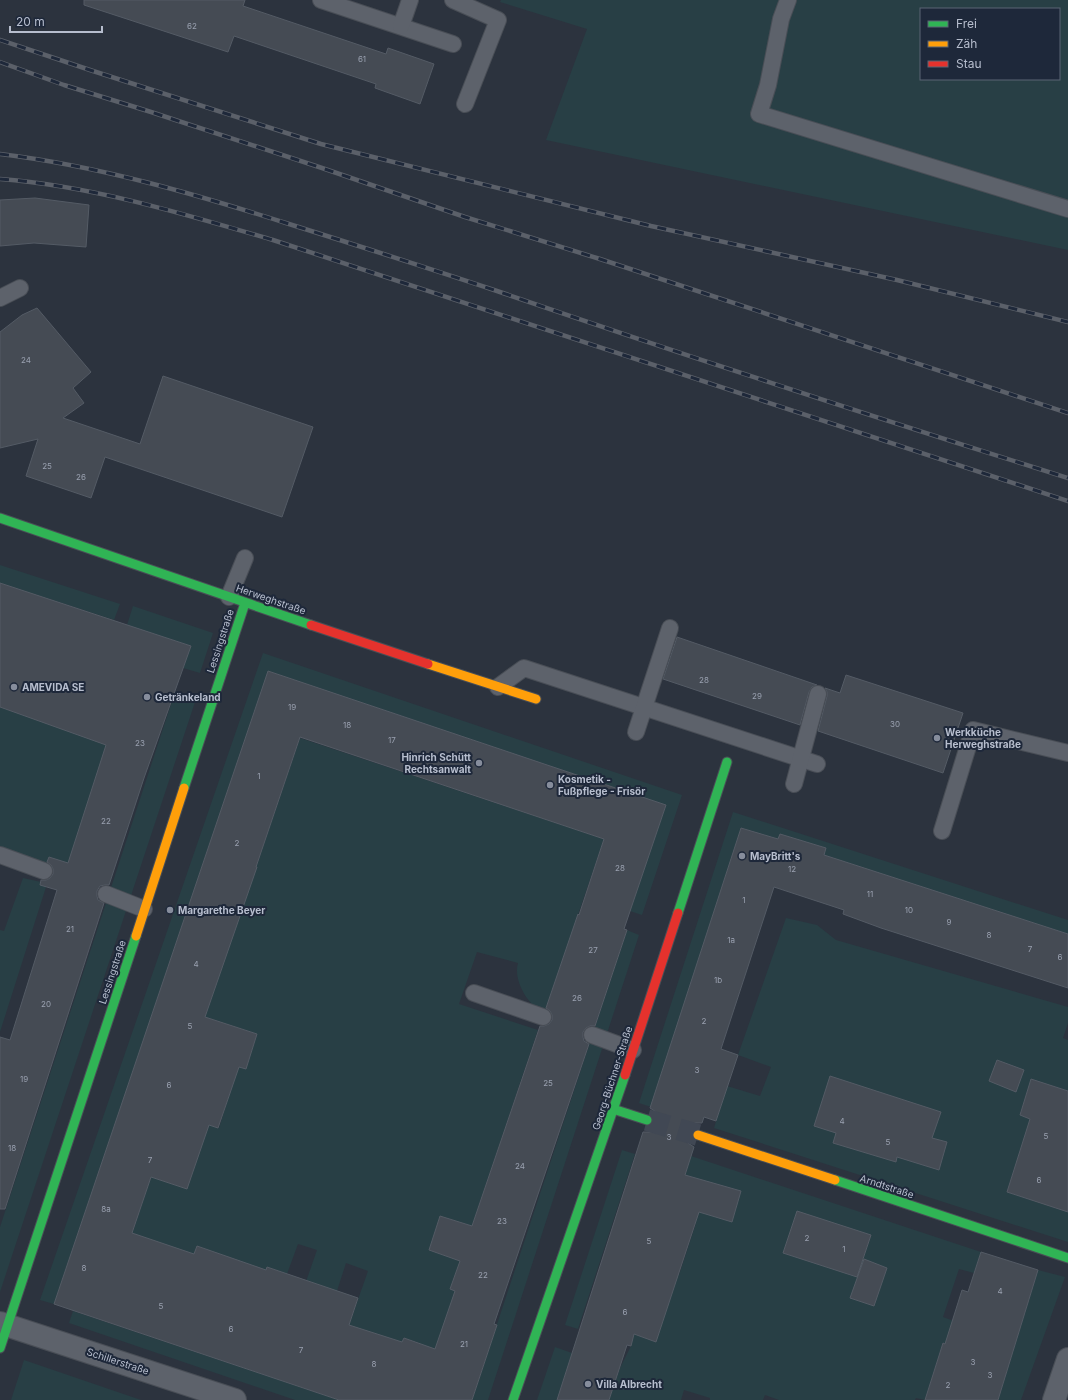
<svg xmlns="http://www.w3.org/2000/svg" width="1068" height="1400" font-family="Inter,sans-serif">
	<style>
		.green { fill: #283f45; fill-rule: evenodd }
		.building { fill: #454b54; stroke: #545b65; fill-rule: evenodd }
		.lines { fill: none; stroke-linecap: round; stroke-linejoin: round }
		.secondary-tunnel { stroke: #414854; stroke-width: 22; stroke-dasharray: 22 11; stroke-linecap: butt }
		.lane-casing { stroke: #494e56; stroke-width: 18 }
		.street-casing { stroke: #494e56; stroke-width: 24 }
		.fast-casing { stroke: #494e56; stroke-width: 11 }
		.slow-casing { stroke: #494e56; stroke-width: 11 }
		.jam-casing { stroke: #494e56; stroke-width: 11 }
		.lane { stroke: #5d626b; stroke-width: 16 }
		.street { stroke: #5d626b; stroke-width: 22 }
		.fast { stroke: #30b455; stroke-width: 9 }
		.slow { stroke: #ff9f0a; stroke-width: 9 }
		.jam { stroke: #e5322d; stroke-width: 9 }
		.rail-casing { stroke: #5b6069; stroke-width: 4.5 }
		.rail { stroke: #1e283a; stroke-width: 3; stroke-dasharray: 9; stroke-linecap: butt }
		.poi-dot { fill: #868d9c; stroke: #1e283a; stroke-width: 1.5 }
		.labels { text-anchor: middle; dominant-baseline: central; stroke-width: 4; stroke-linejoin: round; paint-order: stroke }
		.number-label { font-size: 8px; fill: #9aa1b0 }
		.street-label { font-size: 10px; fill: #b7bece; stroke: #1e283a }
		.poi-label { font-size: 10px; font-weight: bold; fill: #b7bece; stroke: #1e283a; text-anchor: start }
	</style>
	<rect width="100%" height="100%" fill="#2c333e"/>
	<!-- green -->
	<g class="green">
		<path d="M501,0H1068V250L546,140L587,29L500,2ZM921,9H1059V79H921Z"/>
		<path d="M0,565L120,604L114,620L0,583Z"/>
		<path d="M133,606L213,633L200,673L183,668L191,646L127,625Z"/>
		<path d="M263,653L682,795L642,915L630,911L666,805L268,671L54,1304L40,1300Z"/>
		<path d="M175,692L196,699L0,1292V1227Z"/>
		<path d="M0,707L111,746L68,863L49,857L46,865L0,848Z"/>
		<path d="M300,738L604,839L545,1011C540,1009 534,1007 531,1003C522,993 514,976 518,963L477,952L459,1004L538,1030L472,1226L440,1216L429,1250L460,1261L450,1289L471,1296L449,1309L431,1363L419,1343L404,1338L398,1357L349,1325L368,1271L346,1263L337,1291L293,1319L317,1250L298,1244L287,1274L267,1267L253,1308L226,1299L239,1261L197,1246L183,1287L118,1276L151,1177L187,1189L201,1147L176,1114L219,1128L230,1092L189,1078L197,1053L246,1069L257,1034L205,1017Z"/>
		<path d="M733,812L1068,920V934L824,855L826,848L780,834L778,839L741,828L651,1107L639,1103Z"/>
		<path d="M23,878L41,882L46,887L0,1032V930L4,931Z"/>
		<path d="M786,918L817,925L836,940L1068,1007V1023L1063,1038L1068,1040V1091L1043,1083L1028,1089L1020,1115L1030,1119L1007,1192L1064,1211L1068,1200V1242L714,1128L727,1086L760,1096L771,1067L738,1055Z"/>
		<path d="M627,930L639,935L488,1400H472Z"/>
		<path d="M622,1150L635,1154L578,1329L565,1325Z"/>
		<path d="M691,1156L981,1252L974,1273L959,1269L943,1317L959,1323L956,1347L943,1343L925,1400L916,1398L915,1400H779L765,1395L763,1400H710V1398L684,1390L681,1400H609L620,1368L631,1346L634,1334L656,1342L655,1268L679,1275L696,1223L673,1215Z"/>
		<path d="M1038,1270L1065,1277L1021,1400H998Z"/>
		<path d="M73,1311L339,1400H295L69,1323Z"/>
		<path d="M555,1347L572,1353L557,1400H537Z"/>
		<path d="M24,1360L141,1400H11Z"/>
	</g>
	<!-- building -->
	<g class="building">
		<path d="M84,0H245L243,6L386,54L388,48L434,64L420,104L375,88L376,84L234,36L228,52L84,5Z"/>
		<path d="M35,198L89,205L86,247L34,243L0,246V200Z"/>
		<path d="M37,308L91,372L73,388L84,403L63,418L140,444L163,376L313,427L282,517L105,457L91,498L26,476L38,439L0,448V332L22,315Z"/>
		<path d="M0,583L191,646L144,778L109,885H105L100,886L97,891V896L98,900L104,903L5,1209H0V1037L10,1040L57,890L40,885L41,880H46L50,878L53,874V869L51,865L47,862L49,857L68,863L106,745L0,707Z"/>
		<path d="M677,637L817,685L812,687L809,692L800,725L663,679Z"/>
		<path d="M268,671L666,805L624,929L627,930L595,1026H590L586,1028L583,1032V1037L584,1041L589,1044L494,1324L497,1325L472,1400H339L54,1304ZM300,737L604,839L579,915L578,914L546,1008L550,1011L552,1015V1020L549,1024L544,1026H540L472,1226L440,1216L429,1250L460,1261L450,1289L455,1291L435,1349L404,1338L402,1342L349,1325L358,1298L267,1267L266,1270L197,1246L194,1254L132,1233L151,1177L187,1189L209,1125L218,1128L239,1067L246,1069L257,1034L205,1017L257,867H256Z"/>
		<path d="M846,675L963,713L943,773L818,731L827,696V692L825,688L840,693Z"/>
		<path d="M741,828L778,839L780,834L826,848L824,855L1068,934V988L881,928L843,914L844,910L774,887L721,1049L738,1055L716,1121L704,1117L702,1123H695L689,1126L686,1131V1138L688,1143L694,1147L685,1175L741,1191L732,1222L699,1212L656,1342L634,1334L631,1346L627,1345L609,1400H557L643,1132H650L656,1129L659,1123V1117L656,1112L650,1108Z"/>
		<path d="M997,1060L1024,1070L1016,1092L989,1081Z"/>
		<path d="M830,1076L941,1112L932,1138L947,1142L939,1170L897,1157L896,1162L833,1143L836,1133L814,1126Z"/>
		<path d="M1031,1079L1068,1091V1212L1007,1192L1030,1119L1020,1115Z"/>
		<path d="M797,1211L871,1235L857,1277L783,1253Z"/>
		<path d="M981,1252L1038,1270L998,1400H925L943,1343L945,1344L962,1290L968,1292Z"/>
		<path d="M864,1259L887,1268L874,1306L850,1298Z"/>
	</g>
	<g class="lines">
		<!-- secondary-tunnel -->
		<path class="secondary-tunnel" d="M647,1120L698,1135"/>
		<!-- lane casing -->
		<g class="lane-casing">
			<g id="lane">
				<path d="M321,0L453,44"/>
				<path d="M453,0L498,20L465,104"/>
				<path d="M788,0L781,19L768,85L759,114L1068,209"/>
				<path d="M401,26L410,0"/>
				<path d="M0,298L20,288"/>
				<path d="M229,597L245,558"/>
				<path d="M498,687L524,668L817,764"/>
				<path d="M636,732L670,628"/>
				<path d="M794,784L818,694"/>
				<path d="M942,831L973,730L1068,753"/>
				<path d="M0,855L44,871"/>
				<path d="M106,894L144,909"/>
				<path d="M474,993L543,1017"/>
				<path d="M592,1035L633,1050"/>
			</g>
		</g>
		<!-- street casing -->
		<g class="street-casing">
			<g id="street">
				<path d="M0,1323L235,1400"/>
				<path d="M1054,1400L1068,1359"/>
			</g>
		</g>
		<!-- fast casing -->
		<g class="fast-casing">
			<g id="fast">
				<path d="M0,518L311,625"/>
				<path d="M184,788L245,603"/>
				<path d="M678,913L727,762"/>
				<path d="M613,1109L647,1120"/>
				<path d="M835,1180L1068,1258"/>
				<path d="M0,1348L136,936"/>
				<path d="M513,1400L625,1075"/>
			</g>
		</g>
		<!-- slow casing -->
		<g class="slow-casing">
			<g id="slow">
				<path d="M428,664L536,699"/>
				<path d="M136,936L184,788"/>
				<path d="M698,1135L835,1180"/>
			</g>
		</g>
		<!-- jam casing -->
		<g class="jam-casing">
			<g id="jam">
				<path d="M311,625L428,664"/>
				<path d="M625,1075L678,913"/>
			</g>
		</g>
		<!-- lane -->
		<use href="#lane" class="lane"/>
		<!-- street -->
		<use href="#street" class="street"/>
		<!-- fast -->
		<use href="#fast" class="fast"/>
		<!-- slow -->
		<use href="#slow" class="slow"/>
		<!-- jam -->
		<use href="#jam" class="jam"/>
		<!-- rail casing -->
		<g class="rail-casing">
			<g id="rail">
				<path d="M0,40L93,71L321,144L651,226L897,280L1068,322"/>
				<path d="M0,62L64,85L151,112L322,168L465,217L600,259L1068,413"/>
				<path d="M0,154C99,166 195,194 289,224C359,246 428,268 497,291C687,356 877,418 1068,478"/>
				<path d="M0,179C93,186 184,214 273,240L1068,501"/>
			</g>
		</g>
		<!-- rail -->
		<use href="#rail" class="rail"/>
	</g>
	<!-- markers -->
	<g class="poi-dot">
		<circle cx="14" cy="687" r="4"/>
		<circle cx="147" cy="697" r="4"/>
		<circle cx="937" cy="738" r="4"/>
		<circle cx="479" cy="763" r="4"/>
		<circle cx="550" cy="785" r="4"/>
		<circle cx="742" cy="856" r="4"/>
		<circle cx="170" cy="910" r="4"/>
		<circle cx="588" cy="1384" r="4"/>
	</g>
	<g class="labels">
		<!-- number labels -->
		<g class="number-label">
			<text x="192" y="26">62</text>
			<text x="362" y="59">61</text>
			<text x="26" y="360">24</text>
			<text x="47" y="466">25</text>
			<text x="81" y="477">26</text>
			<text x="704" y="680">28</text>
			<text x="757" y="696">29</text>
			<text x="292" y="707">19</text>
			<text x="895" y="724">30</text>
			<text x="347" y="725">18</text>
			<text x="392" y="740">17</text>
			<text x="140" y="743">23</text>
			<text x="259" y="776">1</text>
			<text x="106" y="821">22</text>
			<text x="237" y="843">2</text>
			<text x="620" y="868">28</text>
			<text x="792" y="869">12</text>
			<text x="870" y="894">11</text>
			<text x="744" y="900">1</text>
			<text x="909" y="910">10</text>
			<text x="949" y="922">9</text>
			<text x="70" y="929">21</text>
			<text x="989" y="935">8</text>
			<text x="731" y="940">1a</text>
			<text x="1030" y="949">7</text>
			<text x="593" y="950">27</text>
			<text x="1060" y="957">6</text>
			<text x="196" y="964">4</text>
			<text x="718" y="980">1b</text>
			<text x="577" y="998">26</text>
			<text x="46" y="1004">20</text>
			<text x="704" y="1021">2</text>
			<text x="190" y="1026">5</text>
			<text x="697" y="1070">3</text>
			<text x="24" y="1079">19</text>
			<text x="548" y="1083">25</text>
			<text x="169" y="1085">6</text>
			<text x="842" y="1121">4</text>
			<text x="1046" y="1136">5</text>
			<text x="669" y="1137">3</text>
			<text x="888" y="1142">5</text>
			<text x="12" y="1148">18</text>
			<text x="150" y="1160">7</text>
			<text x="520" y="1166">24</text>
			<text x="1039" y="1180">6</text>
			<text x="106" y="1209">8a</text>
			<text x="502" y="1221">23</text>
			<text x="807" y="1238">2</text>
			<text x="649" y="1241">5</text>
			<text x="844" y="1249">1</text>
			<text x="84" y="1268">8</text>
			<text x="483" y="1275">22</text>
			<text x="1000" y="1291">4</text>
			<text x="161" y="1306">5</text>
			<text x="625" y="1312">6</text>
			<text x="231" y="1329">6</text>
			<text x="464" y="1344">21</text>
			<text x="301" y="1350">7</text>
			<text x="973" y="1362">3</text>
			<text x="374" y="1364">8</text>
			<text x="990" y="1375">3</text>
			<text x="948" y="1385">2</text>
		</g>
		<!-- street labels -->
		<g class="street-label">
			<text transform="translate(271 599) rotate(19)">Herweghstraße</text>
			<text transform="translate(220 641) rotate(-72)">Lessingstraße</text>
			<text transform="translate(112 972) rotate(-72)">Lessingstraße</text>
			<text transform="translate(612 1078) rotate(-72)">Georg-Büchner-Straße</text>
			<text transform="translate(887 1186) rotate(18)">Arndtstraße</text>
			<text transform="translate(118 1361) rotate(18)">Schillerstraße</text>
		</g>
		<!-- poi labels -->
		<g class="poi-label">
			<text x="22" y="687">AMEVIDA SE</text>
			<text x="155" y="697">Getränkeland</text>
			<text x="945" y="732">Werkküche<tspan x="945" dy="12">Herweghstraße</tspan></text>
			<text x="471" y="757" text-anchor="end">Hinrich Schütt<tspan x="471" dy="12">Rechtsanwalt</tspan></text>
			<text x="558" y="779">Kosmetik -<tspan x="558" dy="12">Fußpflege - Frisör</tspan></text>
			<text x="750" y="856">MayBritt's</text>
			<text x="178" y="910">Margarethe Beyer</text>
			<text x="596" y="1384">Villa Albrecht</text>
		</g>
	</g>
	<!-- legend -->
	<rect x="920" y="8" width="140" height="72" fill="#1e283a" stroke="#5b6475"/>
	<rect x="928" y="21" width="20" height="6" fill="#30b455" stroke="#5b6475"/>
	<text x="956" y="28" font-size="12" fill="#b7bece">Frei</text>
	<rect x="928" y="41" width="20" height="6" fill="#ff9f0a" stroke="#5b6475"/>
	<text x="956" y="48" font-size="12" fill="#b7bece">Zäh</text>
	<rect x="928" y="61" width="20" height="6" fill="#e5322d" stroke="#5b6475"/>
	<text x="956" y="68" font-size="12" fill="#b7bece">Stau</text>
	<!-- scale -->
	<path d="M10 26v6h92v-6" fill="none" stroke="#b7bece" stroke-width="2"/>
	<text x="16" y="26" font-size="12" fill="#b7bece" stroke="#1e283a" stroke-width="3" paint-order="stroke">20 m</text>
</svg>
